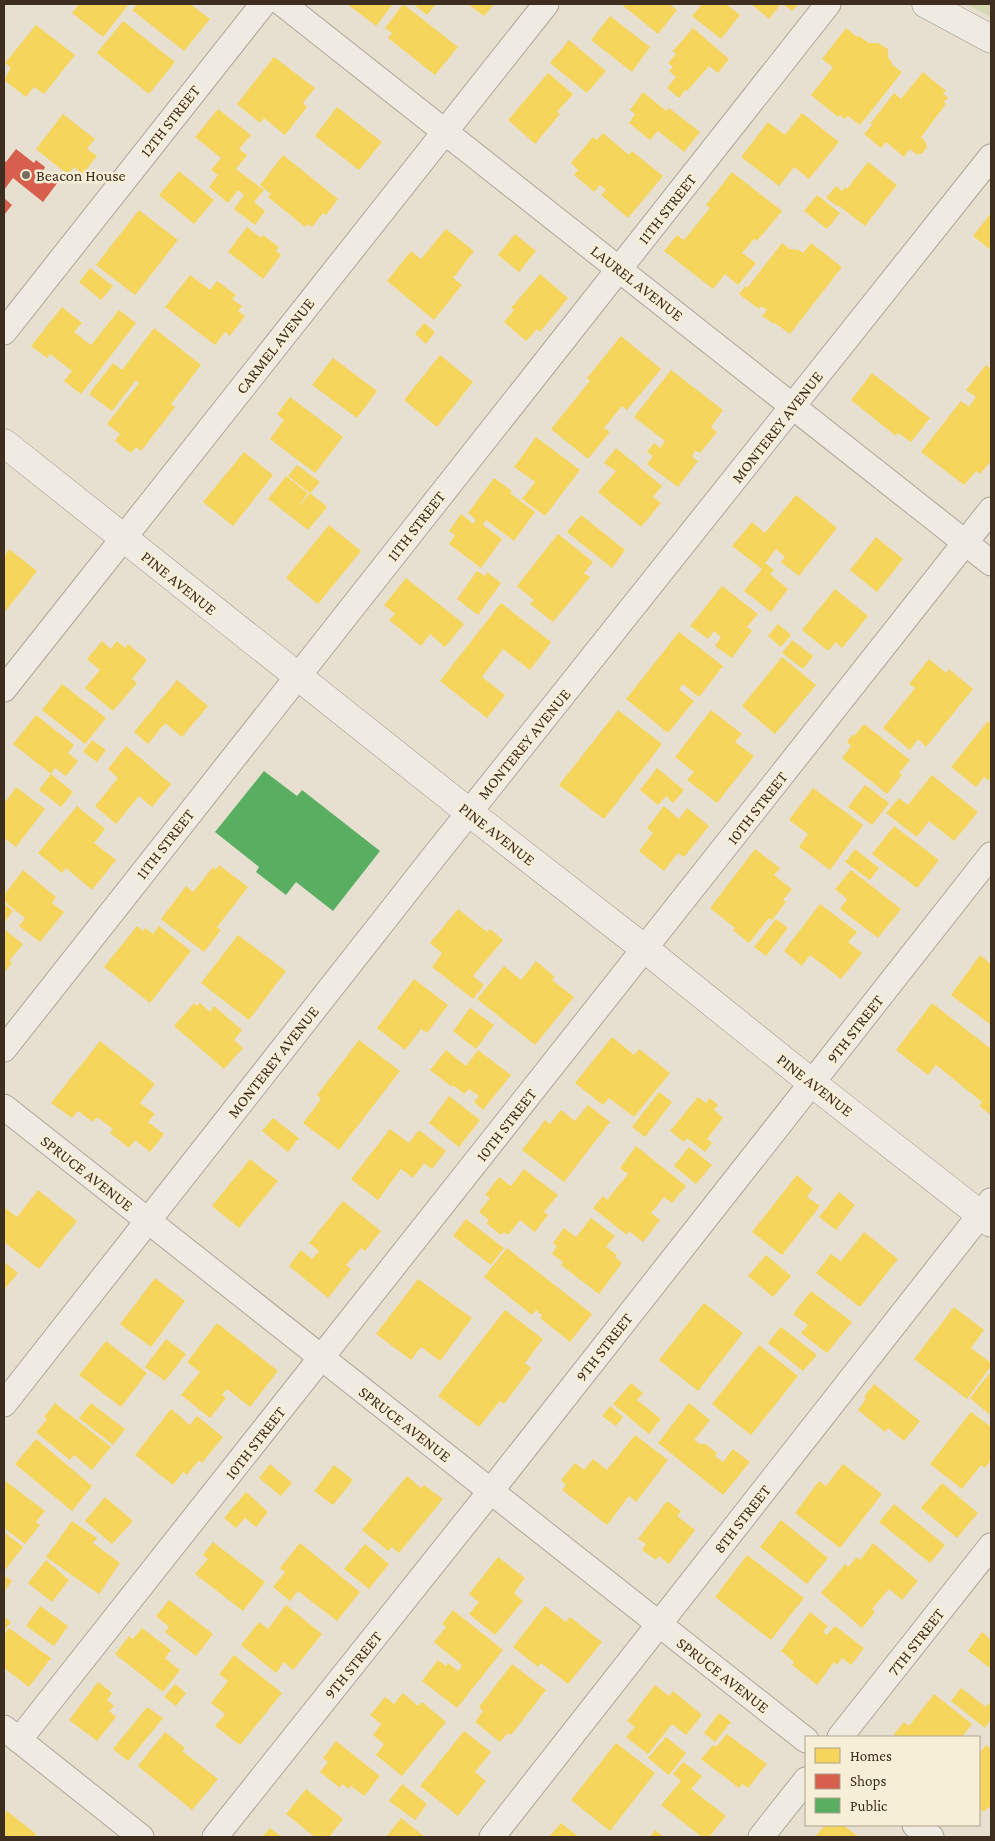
<svg xmlns="http://www.w3.org/2000/svg" width="995" height="1841" font-family="'Crimson Pro',serif">
	<style>
		.green { fill: #d6d7b3 }
		.homes { fill: #f6d55c }
		.shops { fill: #d6604d }
		.public { fill: #5aae61 }
		.lines { fill: none; stroke-linecap: round; stroke-linejoin: round }
		.minor-casing { stroke: #ada599; stroke-width: 27 }
		.secondary-casing { stroke: #9c958a; stroke-width: 29 }
		.minor { stroke: #efebe3; stroke-width: 25 }
		.secondary { stroke: #efebe3; stroke-width: 28 }
		.poi-dot { fill: #786c5e; stroke: #f7eed8; stroke-width: 2 }
		.labels { text-anchor: middle; dominant-baseline: central; stroke-width: 5; stroke-linejoin: round; paint-order: stroke }
		.street-label { font-size: 16px; fill: #3d2e20; stroke: #f7eed8 }
		.poi-label { font-size: 16px; fill: #3d2e20; stroke: #f7eed8; text-anchor: start }
	</style>
	<rect width="100%" height="100%" fill="#e7e0d1"/>
	<!-- green -->
	<path class="green" d="M966,4H991V17Z"/>
	<!-- homes -->
	<g class="homes">
		<path d="M79,4H129L103,37L72,13Z"/>
		<path d="M138,4H190L210,19L184,51L132,10Z"/>
		<path d="M347,4H393L376,26Z"/>
		<path d="M403,4L458,47L435,75L388,38L392,33L385,28Z"/>
		<path d="M413,4H436L427,15Z"/>
		<path d="M468,4H494L484,16Z"/>
		<path d="M621,4H669L677,10L658,34Z"/>
		<path d="M702,4H726L740,15L721,39L692,16Z"/>
		<path d="M751,4H781L769,19Z"/>
		<path d="M783,4H799L792,11Z"/>
		<path d="M610,16L650,47L632,72L591,40Z"/>
		<path d="M123,21L175,62L149,94L97,53Z"/>
		<path d="M36,25L75,55L44,94L34,87L26,97L4,80L11,68L5,63Z"/>
		<path d="M693,28L729,59L718,73L709,66L687,91L685,90L679,98L667,88L676,77L669,71L673,67L668,63L676,54L673,51Z"/>
		<path d="M846,28L857,37L859,36L869,43H878L888,49V58L892,62L891,64L902,72L860,125L848,116L845,119L840,115L838,117L811,95L833,67L822,59Z"/>
		<path d="M569,40L606,71L587,93L550,63Z"/>
		<path d="M274,57L315,88L303,103L307,107L285,135L264,118L260,123L237,104Z"/>
		<path d="M923,72L946,91L943,94L948,97L944,102L946,104L921,137L925,141L927,147L922,154H916L910,149L904,157L886,142L881,148L864,134L872,125L870,124L894,93L901,99Z"/>
		<path d="M548,73L573,94L557,112L560,114L535,144L508,120Z"/>
		<path d="M643,92L666,111L669,108L700,132L684,152L658,131L650,140L629,123L635,114L630,110Z"/>
		<path d="M337,107L382,142L359,170L315,136Z"/>
		<path d="M218,109L251,135L239,149L247,155L236,169L264,190L254,202L265,211L255,225L234,209L244,195L238,190L228,203L209,187L218,175L211,170L221,158L195,137Z"/>
		<path d="M802,113L839,142L809,179L794,167L779,186L741,157L768,122L785,135Z"/>
		<path d="M63,114L95,139L87,149L97,156L83,174L74,167L68,175L36,149Z"/>
		<path d="M603,133L629,155L632,151L663,176L628,218L601,195L606,190L600,185L594,192L574,175L578,170L571,163L593,137L597,140Z"/>
		<path d="M283,155L338,199L326,215L323,213L312,227L308,224L305,227L268,197L271,194L260,185Z"/>
		<path d="M868,162L897,185L865,226L838,205L837,206L826,198L836,186L842,191L845,187L847,189Z"/>
		<path d="M179,171L214,200L194,224L159,195Z"/>
		<path d="M732,172L782,211L757,241L754,239L742,253L756,263L738,285L725,274L713,289L664,251L677,235L684,240L710,208L706,205Z"/>
		<path d="M817,195L840,213L827,229L804,211Z"/>
		<path d="M139,210L178,240L135,295L96,265Z"/>
		<path d="M991,213V250L973,236Z"/>
		<path d="M247,227L261,238L263,235L279,247L276,251L281,255L263,279L228,252Z"/>
		<path d="M446,229L474,251L453,278L462,285L434,320L387,281L411,251L421,259Z"/>
		<path d="M515,234L536,251L519,272L498,255Z"/>
		<path d="M782,243L790,249L799,250L803,253L811,243L842,267L790,334L775,323L774,324L762,316L767,310L761,306L759,309L739,294L745,286L747,288Z"/>
		<path d="M90,268L113,286L101,300L79,282Z"/>
		<path d="M540,274L568,298L540,332L537,329L526,341L504,322L514,310L511,308Z"/>
		<path d="M190,275L210,290L217,281L236,295L232,299L242,306L238,311L245,316L230,336L225,332L215,345L165,307Z"/>
		<path d="M62,307L82,323L74,332L91,345L119,310L136,323L81,394L64,381L72,371L50,354L47,358L31,346Z"/>
		<path d="M424,323L435,332L426,344L415,334Z"/>
		<path d="M154,328L201,365L171,404L175,407L141,451L136,447L131,453L115,441L120,434L107,424L139,383L136,380L112,411L89,394L113,363L122,370Z"/>
		<path d="M621,336L661,369L627,410L622,406L604,428L610,432L588,459L551,429L590,381L587,378Z"/>
		<path d="M440,355L473,382L437,427L404,400Z"/>
		<path d="M333,358L377,391L357,418L312,385Z"/>
		<path d="M986,365L991,369V461L980,474L976,471L964,485L921,452L961,401L969,407L976,397L966,390Z"/>
		<path d="M671,370L723,410L711,427L717,432L700,453L695,450L692,457L698,461L678,487L647,464L653,456L647,452L654,443L660,448L665,441L634,417Z"/>
		<path d="M872,373L930,418L911,442L898,433L896,436L851,400Z"/>
		<path d="M290,397L343,437L315,473L270,439L284,420L277,414Z"/>
		<path d="M536,437L580,470L545,516L522,499L535,482L514,467Z"/>
		<path d="M616,448L662,486L653,497L661,503L641,527L598,492L616,471L604,463Z"/>
		<path d="M244,452L273,475L233,526L203,502Z"/>
		<path d="M297,465L320,482L310,493L327,507L308,530L268,499L286,476L308,493L296,510L310,493L288,476Z"/>
		<path d="M494,478L512,491L510,493L535,512L514,541L486,520L483,525L502,539L481,568L449,544L455,535L449,531L461,514L473,524L476,520L468,513Z"/>
		<path d="M796,495L837,528L799,576L781,562L785,557L776,549L765,563L774,570L770,574L788,589L771,612L744,591L762,569L732,546L752,522L765,533Z"/>
		<path d="M581,515L625,550L612,568L567,532Z"/>
		<path d="M329,525L361,551L318,604L286,578Z"/>
		<path d="M558,534L593,562L584,573L590,577L553,622L530,604L534,600L517,586Z"/>
		<path d="M876,537L903,559L877,592L850,570Z"/>
		<path d="M9,549L37,571L4,613V556Z"/>
		<path d="M477,571L485,576L487,572L501,583L478,615L457,599Z"/>
		<path d="M406,578L464,624L445,647L430,634L421,646L389,620L395,614L384,605Z"/>
		<path d="M722,586L758,614L747,627L752,631L732,658L715,646L721,637L714,631L708,639L690,626Z"/>
		<path d="M835,589L868,616L842,648L836,642L828,651L802,630Z"/>
		<path d="M501,603L551,642L530,670L503,649L482,677L505,695L487,718L440,681Z"/>
		<path d="M778,624L791,635L781,647L768,636Z"/>
		<path d="M679,632L723,666L699,697L683,684L679,689L694,701L668,733L626,699Z"/>
		<path d="M792,640L813,656L803,669L782,653Z"/>
		<path d="M102,641L111,649L117,641L125,648L128,644L147,660L132,679L137,683L113,711L85,688L100,670L87,659Z"/>
		<path d="M782,657L816,685L775,734L742,706Z"/>
		<path d="M929,659L946,673L949,669L973,689L926,747L918,739L910,750L883,728L915,688L909,684Z"/>
		<path d="M177,680L208,706L182,737L165,723L148,744L134,732Z"/>
		<path d="M62,684L106,718L85,744L42,710Z"/>
		<path d="M618,710L662,744L604,819L559,785Z"/>
		<path d="M711,710L742,734L735,742L754,756L717,803L687,780L694,772L675,757Z"/>
		<path d="M36,715L74,745L68,753L78,761L66,776L55,768L51,774L13,744Z"/>
		<path d="M988,721L991,724V780L990,781L984,777L976,787L951,767Z"/>
		<path d="M864,724L910,760L899,773L902,775L887,794L842,758L851,746L847,742L852,735L854,736Z"/>
		<path d="M92,740L106,750L97,762L83,752Z"/>
		<path d="M126,746L171,784L152,807L139,796L116,824L95,806L118,778L108,769Z"/>
		<path d="M657,768L684,790L673,803L666,796L658,805L640,790Z"/>
		<path d="M51,774L73,792L61,807L39,790Z"/>
		<path d="M932,775L978,812L954,841L929,821L917,837L886,813L899,798L908,805Z"/>
		<path d="M865,785L889,803L872,825L848,807Z"/>
		<path d="M16,787L45,809L16,847L4,838V799L6,801Z"/>
		<path d="M813,788L863,825L830,870L799,847L808,834L789,820Z"/>
		<path d="M77,806L105,829L94,843L116,860L92,890L66,868L62,873L38,853Z"/>
		<path d="M664,806L679,819L687,808L709,826L684,857L678,853L664,871L639,851L653,833L647,828Z"/>
		<path d="M894,826L939,860L917,888L872,854Z"/>
		<path d="M755,849L780,868L774,875L792,889L783,900L786,902L772,920L769,918L749,943L733,930L735,928L710,908Z"/>
		<path d="M855,849L879,868L870,880L845,862Z"/>
		<path d="M219,865L248,887L217,927L221,930L204,952L161,919L186,886L193,892L213,867L216,870Z"/>
		<path d="M23,870L56,897L52,903L64,912L40,942L19,926L25,918L4,901V895Z"/>
		<path d="M851,870L901,909L878,938L840,909L847,899L835,889Z"/>
		<path d="M4,903L13,911L4,923Z"/>
		<path d="M820,904L857,932L848,942L862,953L841,979L810,955L802,966L784,951Z"/>
		<path d="M458,909L487,932L490,929L503,940L473,976L484,985L473,999L432,967L442,953L430,943Z"/>
		<path d="M776,919L788,928L766,956L754,947Z"/>
		<path d="M137,926L143,931L145,928L153,934L159,926L191,951L150,1003L104,967Z"/>
		<path d="M4,929L23,944L9,961L12,963L4,973Z"/>
		<path d="M238,935L286,971L249,1020L201,983Z"/>
		<path d="M980,955L991,964V1025L951,995Z"/>
		<path d="M536,961L555,977L552,980L574,997L535,1045L477,999L504,966L521,980Z"/>
		<path d="M414,979L448,1005L427,1033L421,1029L405,1050L377,1028Z"/>
		<path d="M194,1003L197,1006L200,1003L210,1012L214,1006L242,1030L234,1040L243,1048L224,1069L174,1026Z"/>
		<path d="M932,1003L991,1049V1115L979,1106L982,1102L936,1065L928,1075L896,1050Z"/>
		<path d="M470,1008L494,1025L476,1049L453,1031Z"/>
		<path d="M612,1037L634,1055L639,1049L670,1073L634,1117L609,1098L603,1105L575,1083Z"/>
		<path d="M359,1040L400,1071L339,1150L303,1123L321,1099L317,1095Z"/>
		<path d="M100,1041L155,1084L140,1103L155,1114L148,1122L164,1134L150,1152L135,1140L129,1148L110,1133L113,1129L97,1117L93,1122L78,1111L72,1118L51,1103Z"/>
		<path d="M446,1050L466,1066L478,1050L511,1075L483,1110L474,1102L479,1096L469,1089L464,1094L453,1085L452,1087L430,1070Z"/>
		<path d="M659,1092L672,1102L645,1137L632,1127Z"/>
		<path d="M449,1096L480,1120L459,1147L429,1123Z"/>
		<path d="M698,1097L706,1103L710,1098L718,1105L714,1110L723,1118L707,1139L712,1143L705,1152L687,1138L684,1142L670,1131Z"/>
		<path d="M588,1105L610,1122L564,1182L522,1150L545,1120L550,1124L561,1110L575,1121Z"/>
		<path d="M273,1118L299,1138L288,1152L262,1131Z"/>
		<path d="M390,1129L409,1143L419,1130L446,1151L432,1169L424,1163L413,1178L401,1169L378,1200L351,1179Z"/>
		<path d="M636,1146L686,1186L672,1203L664,1197L651,1213L660,1220L643,1242L629,1231L627,1235L593,1208L603,1196L607,1200L628,1174L620,1168Z"/>
		<path d="M689,1147L712,1165L696,1184L674,1166Z"/>
		<path d="M250,1159L278,1181L239,1228L212,1206Z"/>
		<path d="M524,1169L558,1195L544,1212L548,1215L535,1232L520,1220L508,1235L504,1232L501,1235L486,1223L489,1220L479,1212L490,1198L485,1195L499,1177L511,1186Z"/>
		<path d="M797,1175L813,1189L807,1197L820,1206L782,1255L752,1232Z"/>
		<path d="M38,1190L77,1221L39,1269L4,1242V1207L17,1217Z"/>
		<path d="M839,1192L855,1205L836,1230L819,1217Z"/>
		<path d="M343,1201L381,1231L365,1251L361,1248L346,1265L351,1269L328,1298L289,1266L301,1250L312,1259L319,1251L309,1243Z"/>
		<path d="M591,1218L615,1236L606,1247L617,1255L615,1257L622,1263L599,1294L561,1265L563,1262L552,1254L557,1246L553,1243L564,1228L576,1237Z"/>
		<path d="M466,1219L504,1248L491,1265L453,1236Z"/>
		<path d="M864,1232L898,1259L860,1307L816,1273L831,1254L841,1261Z"/>
		<path d="M507,1248L592,1314L570,1342L540,1318L542,1315L536,1310L532,1315L484,1277Z"/>
		<path d="M766,1255L791,1276L773,1297L748,1276Z"/>
		<path d="M4,1262L18,1273L4,1290Z"/>
		<path d="M155,1278L185,1301L151,1347L120,1324Z"/>
		<path d="M418,1279L472,1318L440,1361L421,1347L411,1360L376,1334Z"/>
		<path d="M811,1291L852,1322L827,1353L801,1333L808,1325L793,1314Z"/>
		<path d="M704,1303L743,1333L698,1391L659,1360Z"/>
		<path d="M954,1307L984,1330L971,1348L991,1363V1366L967,1399L914,1359Z"/>
		<path d="M505,1310L543,1339L525,1363L531,1368L504,1404L500,1401L479,1427L438,1396Z"/>
		<path d="M217,1323L278,1371L250,1407L227,1389L222,1395L226,1398L210,1418L181,1395L200,1372L187,1362Z"/>
		<path d="M781,1327L817,1355L803,1371L768,1343Z"/>
		<path d="M166,1339L186,1354L165,1381L145,1367Z"/>
		<path d="M106,1341L147,1373L121,1407L79,1375Z"/>
		<path d="M759,1345L798,1376L751,1435L712,1404Z"/>
		<path d="M989,1374L991,1375V1412L989,1414L970,1398Z"/>
		<path d="M631,1383L643,1393L637,1400L661,1419L649,1434L613,1404Z"/>
		<path d="M874,1384L920,1421L904,1441L888,1428L885,1432L858,1410L866,1399L864,1397Z"/>
		<path d="M55,1403L111,1447L92,1470L74,1455L70,1460L36,1432L47,1419L44,1417Z"/>
		<path d="M91,1403L125,1429L113,1445L79,1418Z"/>
		<path d="M689,1403L710,1420L694,1440L702,1445L704,1443L717,1453L715,1456L723,1462L733,1449L750,1462L723,1495L658,1443Z"/>
		<path d="M610,1406L623,1417L616,1426L602,1416Z"/>
		<path d="M171,1409L190,1425L197,1416L223,1437L202,1463L199,1460L187,1475L183,1472L173,1485L135,1455Z"/>
		<path d="M971,1412L991,1427V1460L985,1468L981,1465L962,1489L930,1464Z"/>
		<path d="M635,1435L668,1460L636,1502L629,1496L607,1525L562,1490L566,1485L561,1480L575,1463L584,1470L593,1459L607,1470Z"/>
		<path d="M36,1439L92,1486L72,1511L15,1464Z"/>
		<path d="M270,1464L292,1483L281,1496L259,1478Z"/>
		<path d="M843,1464L882,1494L840,1548L795,1513L819,1481L826,1486Z"/>
		<path d="M334,1465L353,1480L333,1505L314,1491Z"/>
		<path d="M407,1476L421,1488L424,1485L443,1499L399,1553L392,1547L388,1551L362,1530Z"/>
		<path d="M4,1480L45,1511L36,1522L40,1525L25,1544L4,1528Z"/>
		<path d="M942,1483L978,1513L957,1538L921,1508Z"/>
		<path d="M246,1492L268,1512L256,1527L245,1518L236,1528L224,1518Z"/>
		<path d="M105,1497L133,1521L112,1544L85,1521Z"/>
		<path d="M667,1501L681,1511L677,1516L695,1530L669,1564L659,1556L656,1560L642,1550L646,1544L638,1539Z"/>
		<path d="M894,1504L945,1545L930,1563L879,1522Z"/>
		<path d="M781,1520L828,1558L807,1584L760,1547Z"/>
		<path d="M72,1521L97,1538L93,1543L120,1563L99,1594L46,1557Z"/>
		<path d="M4,1532L23,1547L5,1570L4,1569Z"/>
		<path d="M213,1542L265,1582L243,1611L195,1574L208,1559L203,1555Z"/>
		<path d="M300,1543L360,1592L337,1621L298,1591L290,1601L273,1587L285,1572L280,1568Z"/>
		<path d="M873,1543L918,1581L902,1600L889,1589L872,1609L875,1612L862,1628L821,1593L845,1564L848,1567L857,1557L860,1560Z"/>
		<path d="M365,1544L389,1564L369,1589L344,1569Z"/>
		<path d="M747,1555L804,1598L771,1640L715,1597Z"/>
		<path d="M498,1557L525,1578L514,1593L523,1601L495,1635L469,1614L479,1602L469,1594Z"/>
		<path d="M46,1560L69,1580L52,1602L28,1583Z"/>
		<path d="M4,1575L12,1581L4,1592Z"/>
		<path d="M169,1600L213,1634L196,1656L165,1632L169,1627L156,1616Z"/>
		<path d="M286,1605L322,1634L293,1670L284,1662L276,1673L241,1645L259,1622L268,1629Z"/>
		<path d="M40,1606L68,1626L54,1646L26,1626Z"/>
		<path d="M545,1606L566,1622L570,1617L602,1642L568,1684L541,1663L538,1667L513,1647Z"/>
		<path d="M453,1610L503,1650L457,1708L422,1681L438,1660L446,1666L448,1663L458,1671L462,1665L434,1642L446,1627L442,1624Z"/>
		<path d="M810,1612L828,1626L823,1632L827,1635L835,1626L864,1648L851,1665L842,1658L837,1665L834,1662L817,1685L792,1665L794,1662L781,1651Z"/>
		<path d="M4,1617L11,1622L4,1631Z"/>
		<path d="M9,1628L51,1658L29,1687L4,1668V1635Z"/>
		<path d="M142,1628L171,1650L165,1658L180,1670L163,1692L115,1654L129,1636L133,1639Z"/>
		<path d="M982,1632L991,1640V1669L968,1651Z"/>
		<path d="M234,1655L282,1693L240,1745L215,1726L225,1714L211,1703L228,1681L219,1674Z"/>
		<path d="M512,1664L546,1690L511,1735L508,1733L500,1742L475,1722L483,1711L479,1707Z"/>
		<path d="M98,1682L112,1693L107,1700L114,1706L109,1711L116,1717L97,1741L69,1720Z"/>
		<path d="M175,1684L186,1693L176,1706L164,1697Z"/>
		<path d="M655,1685L669,1696L673,1691L702,1715L686,1735L672,1724L648,1754L626,1737L635,1727L627,1721Z"/>
		<path d="M961,1688L986,1707L991,1701V1719L985,1728L951,1701Z"/>
		<path d="M403,1693L418,1706L422,1702L446,1722L402,1776L376,1755L384,1744L373,1735L381,1724L370,1715L385,1697L394,1704Z"/>
		<path d="M934,1694L972,1724L962,1737H897L894,1734L904,1722L909,1726Z"/>
		<path d="M147,1707L163,1718L128,1761L113,1749Z"/>
		<path d="M719,1713L731,1722L715,1742L704,1733Z"/>
		<path d="M464,1731L491,1752L475,1772L486,1781L458,1816L420,1786Z"/>
		<path d="M165,1732L185,1748L182,1751L218,1779L192,1810L138,1766Z"/>
		<path d="M727,1734L767,1764L748,1788L742,1784L739,1788L701,1759L713,1745L716,1747Z"/>
		<path d="M666,1737L686,1753L669,1775L648,1758Z"/>
		<path d="M336,1741L380,1776L364,1796L351,1786L349,1789L342,1784L340,1788L320,1772L328,1762L323,1758Z"/>
		<path d="M616,1743L655,1773L610,1831L571,1800Z"/>
		<path d="M986,1745L991,1749V1810L988,1807L984,1812L979,1808V1754Z"/>
		<path d="M683,1762L702,1776L691,1789L726,1816L709,1837H702L661,1805L681,1781L673,1774Z"/>
		<path d="M402,1784L427,1804L415,1820L389,1801Z"/>
		<path d="M306,1789L343,1819L329,1837H315L286,1814Z"/>
		<path d="M7,1811L36,1834L34,1837H4V1815Z"/>
		<path d="M401,1818L425,1837H386Z"/>
		<path d="M561,1823L579,1837H549Z"/>
		<path d="M825,1825H843L859,1837H815Z"/>
		<path d="M270,1828L282,1837H262Z"/>
		<path d="M655,1830L664,1837H650Z"/>
	</g>
	<!-- shops -->
	<g class="shops">
		<path d="M16,149L34,163L36,160L45,167L43,171L58,182L43,202L13,178L4,190V160L6,162Z"/>
		<path d="M4,198L12,205L4,215Z"/>
	</g>
	<!-- public -->
	<path class="public" d="M264,771L297,796L302,790L380,851L333,911L296,882L286,895L256,872L259,867L215,832Z"/>
	<g class="lines">
		<!-- minor casing -->
		<g class="minor-casing">
			<g id="minor">
				<path d="M283,4L991,563"/>
				<path d="M4,332L263,4"/>
				<path d="M4,689L546,4"/>
				<path d="M4,1049C278,700 554,353 828,4"/>
				<path d="M4,1107L806,1740"/>
				<path d="M4,1404L436,854L991,157"/>
				<path d="M4,1728L141,1837"/>
				<path d="M840,1737L991,1546"/>
				<path d="M19,1740L991,510"/>
				<path d="M915,1825L931,1837"/>
				<path d="M215,1837L490,1492L991,855"/>
				<path d="M492,1837L991,1201"/>
				<path d="M761,1837L806,1780"/>
			</g>
		</g>
		<!-- secondary casing -->
		<g class="secondary-casing">
			<g id="secondary">
				<path d="M926,4L991,39"/>
				<path d="M4,443L470,813L645,949L812,1083L991,1223"/>
			</g>
		</g>
		<!-- minor -->
		<use href="#minor" class="minor"/>
		<!-- secondary -->
		<use href="#secondary" class="secondary"/>
	</g>
	<!-- markers -->
	<circle class="poi-dot" cx="26" cy="175" r="5"/>
	<g class="labels">
		<!-- street labels -->
		<g class="street-label">
			<text transform="translate(170 121) rotate(-52)">12TH STREET</text>
			<text transform="translate(667 209) rotate(-52)">11TH STREET</text>
			<text transform="translate(637 283) rotate(38)">LAUREL AVENUE</text>
			<text transform="translate(275 346) rotate(-52)">CARMEL AVENUE</text>
			<text transform="translate(777 427) rotate(-52)">MONTEREY AVENUE</text>
			<text transform="translate(416 526) rotate(-52)">11TH STREET</text>
			<text transform="translate(179 583) rotate(39)">PINE AVENUE</text>
			<text transform="translate(524 744) rotate(-51)">MONTEREY AVENUE</text>
			<text transform="translate(757 808) rotate(-52)">10TH STREET</text>
			<text transform="translate(497 834) rotate(38)">PINE AVENUE</text>
			<text transform="translate(165 844) rotate(-52)">11TH STREET</text>
			<text transform="translate(855 1029) rotate(-52)">9TH STREET</text>
			<text transform="translate(273 1062) rotate(-52)">MONTEREY AVENUE</text>
			<text transform="translate(815 1085) rotate(38)">PINE AVENUE</text>
			<text transform="translate(506 1125) rotate(-52)">10TH STREET</text>
			<text transform="translate(87 1173) rotate(38)">SPRUCE AVENUE</text>
			<text transform="translate(604 1347) rotate(-52)">9TH STREET</text>
			<text transform="translate(405 1424) rotate(38)">SPRUCE AVENUE</text>
			<text transform="translate(255 1443) rotate(-52)">10TH STREET</text>
			<text transform="translate(742 1519) rotate(-52)">8TH STREET</text>
			<text transform="translate(916 1642) rotate(-52)">7TH STREET</text>
			<text transform="translate(353 1665) rotate(-51)">9TH STREET</text>
			<text transform="translate(723 1675) rotate(38)">SPRUCE AVENUE</text>
		</g>
		<!-- poi labels -->
		<g class="poi-label">
			<text x="36" y="175">Beacon House</text>
		</g>
	</g>
	<!-- border -->
	<rect width="995" height="1841" fill="none" stroke="#3d2e20" stroke-width="10"/>
	<!-- legend -->
	<rect x="805" y="1736" width="175" height="90" fill="#f7eed8" stroke="#ada18e"/>
	<rect x="815" y="1748" width="25" height="15" fill="#f6d55c" stroke="#ada18e"/>
	<text x="850" y="1761" font-size="15" fill="#3d2e20">Homes</text>
	<rect x="815" y="1774" width="25" height="15" fill="#d6604d" stroke="#ada18e"/>
	<text x="850" y="1786" font-size="15" fill="#3d2e20">Shops</text>
	<rect x="815" y="1798" width="25" height="15" fill="#5aae61" stroke="#ada18e"/>
	<text x="850" y="1811" font-size="15" fill="#3d2e20">Public</text>
</svg>
